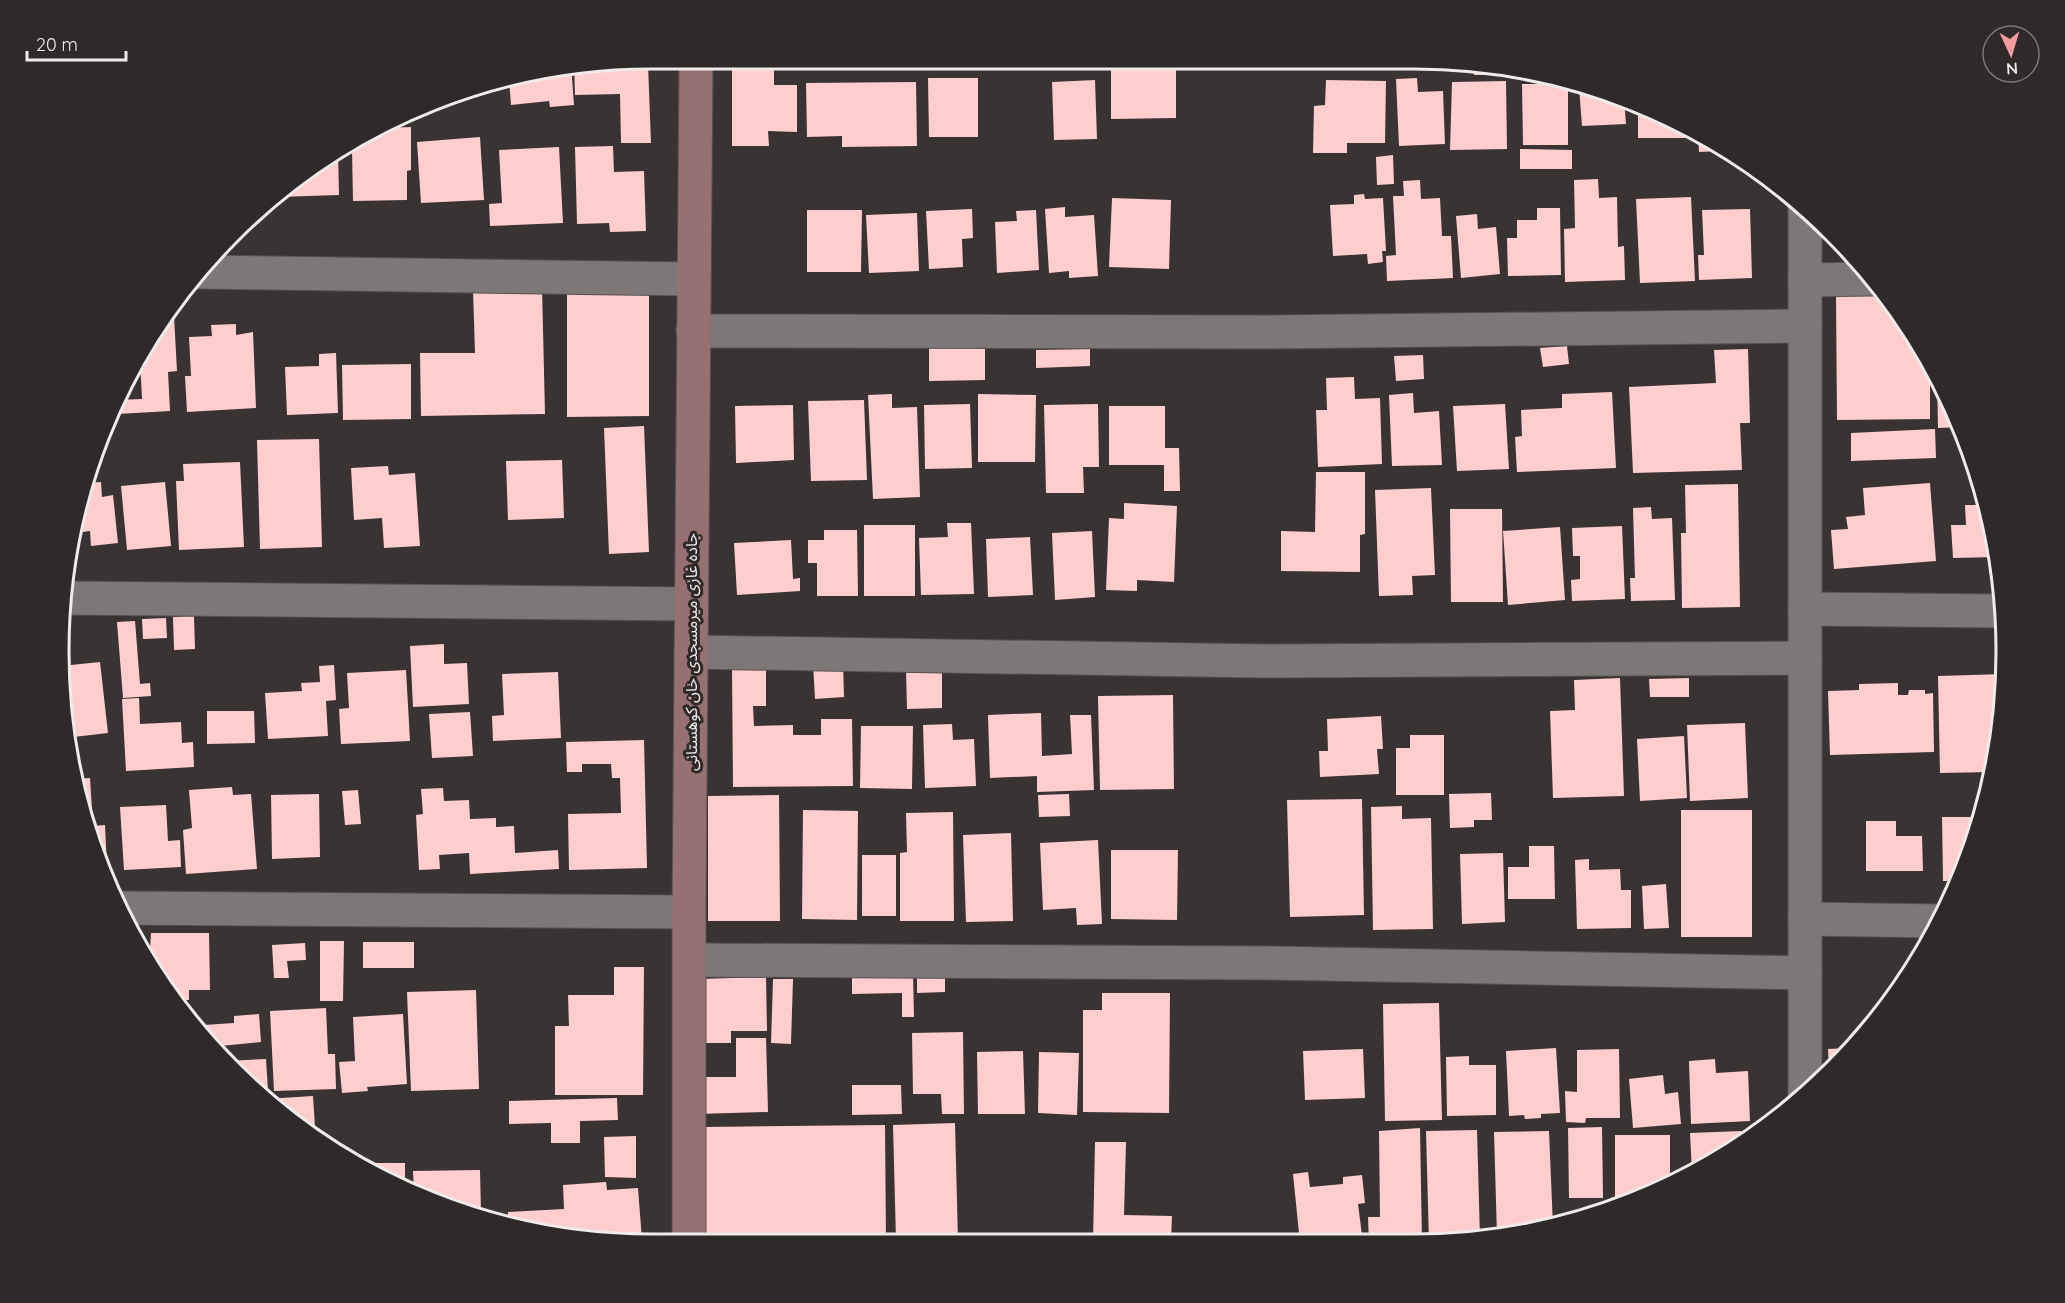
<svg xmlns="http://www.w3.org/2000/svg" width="2065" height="1303" font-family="Quicksand,'Noto Sans Arabic',sans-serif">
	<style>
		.building { fill: #fecdcd }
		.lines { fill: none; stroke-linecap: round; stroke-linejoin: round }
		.street-casing { stroke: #575151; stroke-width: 35 }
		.secondary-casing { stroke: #575151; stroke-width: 35 }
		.street { stroke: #7e7777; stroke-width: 33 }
		.secondary { stroke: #977072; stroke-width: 33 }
		.labels { text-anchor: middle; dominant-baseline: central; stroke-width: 6; stroke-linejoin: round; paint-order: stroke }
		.street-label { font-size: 16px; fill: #efebeb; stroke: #2f2929 }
		.rim { fill: none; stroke: #efebeb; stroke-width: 3 }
	</style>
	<rect width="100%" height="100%" fill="#3a3333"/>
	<!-- building -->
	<g class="building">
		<path d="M571,64L574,105L550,107L549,101L511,105L509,79Z"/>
		<path d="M574,64H648L651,143H621L620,94L575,95Z"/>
		<path d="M732,64H774V85H797V132L768,131L769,146H732Z"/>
		<path d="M1111,64H1176V118L1111,119Z"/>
		<path d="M1433,64H1455V67L1433,68Z"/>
		<path d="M1473,64H1491L1516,70V74L1474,75Z"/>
		<path d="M928,78H978V137H929Z"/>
		<path d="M1417,78L1418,92L1443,91L1445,144L1399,146L1396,79Z"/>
		<path d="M1095,80L1097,139L1054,140L1052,82Z"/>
		<path d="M1326,80L1386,81L1385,143H1347V153H1313L1314,106L1325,105Z"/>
		<path d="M1506,81L1507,149L1450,150L1452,82Z"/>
		<path d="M916,82L917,146L842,147V136L807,137L806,83Z"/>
		<path d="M1522,84H1568V145H1523Z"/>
		<path d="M1579,87L1624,99L1626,124L1582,126Z"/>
		<path d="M1643,105L1690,132V138H1638V106Z"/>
		<path d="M411,127V170L407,171V200L353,201L352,149L359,148V140L385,128Z"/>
		<path d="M480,137L484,200L421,203L417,142Z"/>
		<path d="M1698,137L1722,151L1699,152Z"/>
		<path d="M613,146L614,172L644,171L646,231L610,232L609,223L577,224L575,147Z"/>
		<path d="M559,147L563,223L490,226L489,204L502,203L499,150Z"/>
		<path d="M1520,149L1572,150V169H1520Z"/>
		<path d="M338,151L339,195L278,197L322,159Z"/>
		<path d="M1393,155L1394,184L1377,185L1376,157Z"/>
		<path d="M1598,179L1599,198L1617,197L1618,247L1624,246L1625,280L1565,282L1564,229L1575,228L1574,180Z"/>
		<path d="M1420,180L1421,199L1440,198L1442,236H1451L1453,278L1387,281L1386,256L1396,255L1393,196H1404L1403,181Z"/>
		<path d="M1364,194L1365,199L1383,198L1386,251H1382L1383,262L1368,264L1367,254L1333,256L1330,205L1354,204V195Z"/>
		<path d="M1691,197L1695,281L1640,283L1636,199Z"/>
		<path d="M1112,198L1171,200L1169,269L1109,267Z"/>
		<path d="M1065,207V217L1094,215L1098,276L1069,278V271L1049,273L1045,209Z"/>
		<path d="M1537,208H1560L1561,275L1508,276L1507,238H1517V220H1537Z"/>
		<path d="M972,209L973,238L962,239L963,267L929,269L926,211Z"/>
		<path d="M1750,209L1752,278L1699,280L1698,255H1704L1702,210Z"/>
		<path d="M807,210H862L861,272H807Z"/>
		<path d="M1036,210L1039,270L997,273L995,222L1017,221L1016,211Z"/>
		<path d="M917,213L919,271L869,273L866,215Z"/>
		<path d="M1477,214L1478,229L1496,227L1500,274L1461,278L1456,216Z"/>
		<path d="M542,287L545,414L421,416L420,353H475L473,289Z"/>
		<path d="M567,289H649V416L567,417Z"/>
		<path d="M1836,295H1884L1930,362V419L1837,420Z"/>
		<path d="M165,316H174L177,371L168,372L170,411L118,414L117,400L142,399L140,360H138Z"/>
		<path d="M236,324V335L253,332L256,408L187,412L185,376H191L189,337L212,336L211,325Z"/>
		<path d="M929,345H985V380L929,381Z"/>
		<path d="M1567,346L1569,364L1543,367L1540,348Z"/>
		<path d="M1090,349V366L1036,368V350Z"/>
		<path d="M1748,349L1750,423H1740L1742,470L1633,473L1629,387L1716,383L1714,350Z"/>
		<path d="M336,353L338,413L287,415L285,367L319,366V354Z"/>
		<path d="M1423,355L1424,379L1396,381L1394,356Z"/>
		<path d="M411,364V419L343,420L342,365Z"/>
		<path d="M1937,376L1960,427L1938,428Z"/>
		<path d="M1354,377L1355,399L1380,398L1382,464L1318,467L1316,410H1327L1326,378Z"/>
		<path d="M1612,392L1616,468L1517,472L1515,437L1522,436L1521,410L1562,408V394Z"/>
		<path d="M1413,393L1414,413L1439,411L1442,465L1392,466L1389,395Z"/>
		<path d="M892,394V408L917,407L920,497L873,499L868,395Z"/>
		<path d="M978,394L1036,395L1035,462H978Z"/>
		<path d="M864,400L867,480L811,481L808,401Z"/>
		<path d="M970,404L972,468L925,469L924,405Z"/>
		<path d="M1098,404L1099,467H1083L1084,493H1046L1044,405Z"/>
		<path d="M1505,404L1509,469L1457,471L1453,406Z"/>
		<path d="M793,405L794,460L736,463L735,406Z"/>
		<path d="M1109,406H1165V448H1179L1180,491H1164V465H1109Z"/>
		<path d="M644,426L649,552L609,554L604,428Z"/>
		<path d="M1935,429L1936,458L1851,461V433Z"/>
		<path d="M319,439L322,547L260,549L257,440Z"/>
		<path d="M562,460L564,518L508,520L506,461Z"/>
		<path d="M240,462L244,547L179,550L176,481H184L183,464Z"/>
		<path d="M388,466L389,475L415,473L420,546L384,548L382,518L354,520L351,468Z"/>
		<path d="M1316,472H1365V534L1360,535V572L1281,571V531L1315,532Z"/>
		<path d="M101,482L102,497L113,495L118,543L91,546L90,531L76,533L86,483Z"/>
		<path d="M165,482L171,546L127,550L121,486Z"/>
		<path d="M1930,483L1936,561L1834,569L1831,530L1848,529L1846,517L1865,515L1863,488Z"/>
		<path d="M1738,484L1740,607L1682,608L1681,533H1686L1685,485Z"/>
		<path d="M1431,488L1435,575L1412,576L1413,595L1379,596L1375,490Z"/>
		<path d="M1124,503L1177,506L1174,582L1137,580V591L1106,590L1109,518L1124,519Z"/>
		<path d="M1965,505H1985L1997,557L1953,558L1951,525H1966Z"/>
		<path d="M1651,507L1652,519L1672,518L1675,600L1631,601L1630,578H1635L1633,508Z"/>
		<path d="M1450,509H1502L1503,602H1451Z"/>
		<path d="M947,523H971L974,594L921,595L919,538L948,537Z"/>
		<rect x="864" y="525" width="51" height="71"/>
		<path d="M1622,526L1625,599L1572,601L1571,580L1580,579V556H1573L1572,528Z"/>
		<path d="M1560,527L1565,600L1508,605L1503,531Z"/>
		<path d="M824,530H857L858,596H817V563H808V540H824Z"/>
		<path d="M1092,531L1095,597L1055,600L1052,533Z"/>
		<path d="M1030,537L1033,595L988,597L986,539Z"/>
		<path d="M791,540L793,579L800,578V591L737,595L734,543Z"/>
		<path d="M194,616L195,649L174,650L173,617Z"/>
		<path d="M166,618L167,638L143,639L142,619Z"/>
		<path d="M135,621L140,684L150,683L151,696L123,698L117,622Z"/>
		<path d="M444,644V664L467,663L469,704L413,707L410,646Z"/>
		<path d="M100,662L108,733L65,738L61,666Z"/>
		<path d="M843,662L844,697L815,699L813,663Z"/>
		<path d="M334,665L336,700L326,701L328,736L268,739L265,693L302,691L301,683L320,682L319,666Z"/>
		<path d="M766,667V706H753L754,726L793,725V735H821V719H852L853,786L733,787L732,668Z"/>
		<path d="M942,668V708L907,709L906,669Z"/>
		<path d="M406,670L410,741L341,744L339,709L349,708L347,673Z"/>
		<path d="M558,672L561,738L493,741L492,716L504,715L502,674Z"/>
		<path d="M2005,674V691L1992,772L1940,773L1938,676Z"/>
		<path d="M1620,678L1624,796L1553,798L1550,711L1575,710L1574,680Z"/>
		<path d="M1689,678V697H1650L1649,679Z"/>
		<path d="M1898,683V695H1908L1909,690H1925V694L1933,693L1934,752L1830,755L1828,691L1859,690V684Z"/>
		<path d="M1173,695L1174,789L1100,790L1098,696Z"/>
		<path d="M139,698L140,724L181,722L182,743L193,742L194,767L126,771L122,699Z"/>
		<path d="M207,711H254L255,743L207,744Z"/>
		<path d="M470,712L473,756L432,758L429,714Z"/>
		<path d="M1041,713L1042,756L1072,754L1070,715H1091L1094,790L1037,792V776L990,778L988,715Z"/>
		<path d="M1381,716L1383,749H1377L1379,774L1320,777L1319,751H1328L1327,719Z"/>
		<path d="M1745,723L1748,798L1690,801L1687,725Z"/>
		<path d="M952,724L953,740L974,739L976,786L925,788L923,725Z"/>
		<path d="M861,726H913L912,789L860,788Z"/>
		<path d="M1410,735H1444V795H1396V748H1410Z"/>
		<path d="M1684,736L1687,798L1640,801L1637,739Z"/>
		<path d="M644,740L647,868L569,870L568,814L621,813L620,778H612L611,764H582V772H567L566,742Z"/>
		<path d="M90,778L93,826L105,825L107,868H102L79,805L74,779Z"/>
		<path d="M232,787L233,795L251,794L257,869L186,874L183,830L192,828L189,790Z"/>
		<path d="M443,788L444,801L469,800L470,819L496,818V827L514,826L515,853L558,850L559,869L470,874L469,853L439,855L440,869L419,870L416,815L423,814L421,789Z"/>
		<path d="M358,790L361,824L345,825L342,791Z"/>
		<path d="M1491,793L1492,820H1474V827L1450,828L1449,794Z"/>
		<path d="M319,794L320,857L272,859L271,795Z"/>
		<path d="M1069,794L1070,816L1039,817L1038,795Z"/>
		<path d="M779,795L780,921H708V796Z"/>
		<path d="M1362,799L1364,915L1290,917L1287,800Z"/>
		<path d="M166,805L168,841L180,840L181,867L124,870L120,807Z"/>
		<path d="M1402,806V819L1431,818L1433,929L1373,930L1371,807Z"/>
		<path d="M803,810L858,811L857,920L802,919Z"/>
		<rect x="1681" y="810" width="71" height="127"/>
		<path d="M953,812L954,921H900V853L907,852L906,813Z"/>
		<path d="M1942,817H1982L1958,881H1943Z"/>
		<path d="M1866,821H1896V836H1922L1923,871H1866Z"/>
		<path d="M1011,833L1013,921L966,922L963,835Z"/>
		<path d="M1098,840L1102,924L1077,925L1076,908L1043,910L1040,843Z"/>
		<path d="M1529,846H1554L1555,899H1508V867H1529Z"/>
		<path d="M1111,850H1178L1177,920L1111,919Z"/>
		<path d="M1503,853L1505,922L1462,924L1460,854Z"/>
		<rect x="862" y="855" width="34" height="61"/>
		<path d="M1589,859V870L1620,869L1621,890H1631V928L1577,929L1575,860Z"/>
		<path d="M1666,884L1669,928L1644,929L1642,886Z"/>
		<path d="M151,933H209L210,990H189V1000H173L149,965Z"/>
		<path d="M320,941H344L343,1001H320Z"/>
		<rect x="363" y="942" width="51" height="26"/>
		<path d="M305,943L306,960L287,961L289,978H274L272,945Z"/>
		<path d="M614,967H644L643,1095H555V1026H569L568,995H614Z"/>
		<path d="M913,972L914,1017H902V993L852,994V973Z"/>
		<path d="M917,973H945V992L917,993Z"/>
		<path d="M766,977L767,1031H731V1043H701L699,979Z"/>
		<path d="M773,979H793L791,1044L771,1043Z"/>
		<path d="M476,990L479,1089L411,1091L407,992Z"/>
		<path d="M1102,993H1170L1169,1113L1083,1112V1010H1102Z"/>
		<path d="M1439,1003L1442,1120L1385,1121L1383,1004Z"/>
		<path d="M326,1008L328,1054H335L336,1089L274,1091L270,1011Z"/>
		<path d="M259,1014L261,1042L210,1047L206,1043L204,1025L234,1023V1016Z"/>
		<path d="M403,1014L407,1084L367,1087L368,1091L342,1093L339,1062L355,1061L353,1017Z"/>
		<path d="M963,1032L964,1114H942L941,1094H913L912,1033Z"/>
		<path d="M736,1038H766L768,1112L698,1114V1077H736Z"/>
		<path d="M1556,1048L1560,1113L1541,1114V1118L1525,1119L1524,1115L1509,1116L1506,1051Z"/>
		<path d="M1850,1048L1829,1071L1828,1049Z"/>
		<path d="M1363,1049L1365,1098L1305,1100L1303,1051Z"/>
		<path d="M1619,1049L1620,1118H1586L1585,1123L1566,1122L1565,1091L1577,1092V1050Z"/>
		<path d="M1023,1051L1025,1114H978L977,1052Z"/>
		<path d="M1039,1052L1079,1053L1077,1115L1038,1113Z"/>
		<path d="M1469,1056V1065H1496V1115L1447,1116L1446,1057Z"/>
		<path d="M266,1059L268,1090H256L225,1061Z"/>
		<path d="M1715,1059L1716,1073L1748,1071L1750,1121L1691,1124L1689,1061Z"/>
		<path d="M1663,1075L1665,1094L1678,1092L1681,1124L1633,1128L1629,1079Z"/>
		<path d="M852,1085H901L902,1114L852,1115Z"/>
		<path d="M313,1096L315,1127H300L290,1122L265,1099Z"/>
		<path d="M617,1098L618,1120L580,1121V1143H551V1123L509,1124V1101Z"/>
		<path d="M955,1123L958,1241H896L893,1125Z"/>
		<path d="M885,1125L886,1241L704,1240L702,1127Z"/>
		<path d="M1602,1127L1603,1198H1569L1568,1128Z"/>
		<path d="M1420,1128L1422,1243H1369L1368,1217H1380L1379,1131Z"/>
		<path d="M1477,1130L1480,1239L1453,1243H1429L1426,1131Z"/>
		<path d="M1549,1131L1553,1227L1497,1236L1494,1132Z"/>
		<path d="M1741,1131L1742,1139L1692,1173L1690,1133Z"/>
		<path d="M1615,1135H1670V1186L1615,1206Z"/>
		<path d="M636,1136V1178L605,1177L604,1137Z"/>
		<path d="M1095,1142H1126L1124,1215L1172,1216L1171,1242L1093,1241Z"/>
		<path d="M362,1163H405V1188L371,1168Z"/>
		<path d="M480,1170L481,1214L425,1199L414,1193L413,1171Z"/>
		<path d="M1308,1172L1310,1187L1343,1184V1177L1362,1175L1365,1203L1358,1204L1363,1243H1300L1293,1174Z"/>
		<path d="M606,1182L607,1190L638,1188L642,1240L574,1239L508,1222V1212L564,1209L563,1185Z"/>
	</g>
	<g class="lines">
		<!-- street casing -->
		<g class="street-casing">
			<g id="street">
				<path d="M197,272L693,279"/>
				<path d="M1805,280L1873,279"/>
				<path d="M693,331L1268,332L1805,326"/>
				<path d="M63,598L691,604"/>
				<path d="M1805,609L2003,611"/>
				<path d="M691,652L1264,661L1805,658"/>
				<path d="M118,908L689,912"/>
				<path d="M1805,919L1941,921"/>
				<path d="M690,960L1270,963L1805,973"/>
				<path d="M1805,1097V210"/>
			</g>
		</g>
		<!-- secondary casing -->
		<g class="secondary-casing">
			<path id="secondary" d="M689,1240V912L696,64"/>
		</g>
		<!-- street -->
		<use href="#street" class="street"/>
		<!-- secondary -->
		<use href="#secondary" class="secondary"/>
	</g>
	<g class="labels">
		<!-- street labels -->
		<g class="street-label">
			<text transform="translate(691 652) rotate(-90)">جاده غازی میرمسجدی خان کوهستانی</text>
		</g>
	</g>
	<!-- crop -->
	<path d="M0 0H2065V1303H0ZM651 69H1414A582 582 0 0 1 1996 651V652A582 582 0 0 1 1414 1234H651A582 582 0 0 1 69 652V651A582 582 0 0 1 651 69Z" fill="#2f2929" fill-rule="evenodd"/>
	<path class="rim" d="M651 69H1414A582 582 0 0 1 1996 651V652A582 582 0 0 1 1414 1234H651A582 582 0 0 1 69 652V651A582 582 0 0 1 651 69Z"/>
	<!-- north arrow -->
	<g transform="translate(2011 54) rotate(176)"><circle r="28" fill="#2f2929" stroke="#7c7777" stroke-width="1.5"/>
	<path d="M0-4.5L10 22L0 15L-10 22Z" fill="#f59b9e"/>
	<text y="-9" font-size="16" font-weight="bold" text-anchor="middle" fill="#efebeb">N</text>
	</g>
	<!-- scale -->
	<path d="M27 51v9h99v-9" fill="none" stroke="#efebeb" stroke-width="3"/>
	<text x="36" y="51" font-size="18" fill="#efebeb" stroke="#2f2929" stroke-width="4.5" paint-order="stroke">20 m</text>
</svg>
